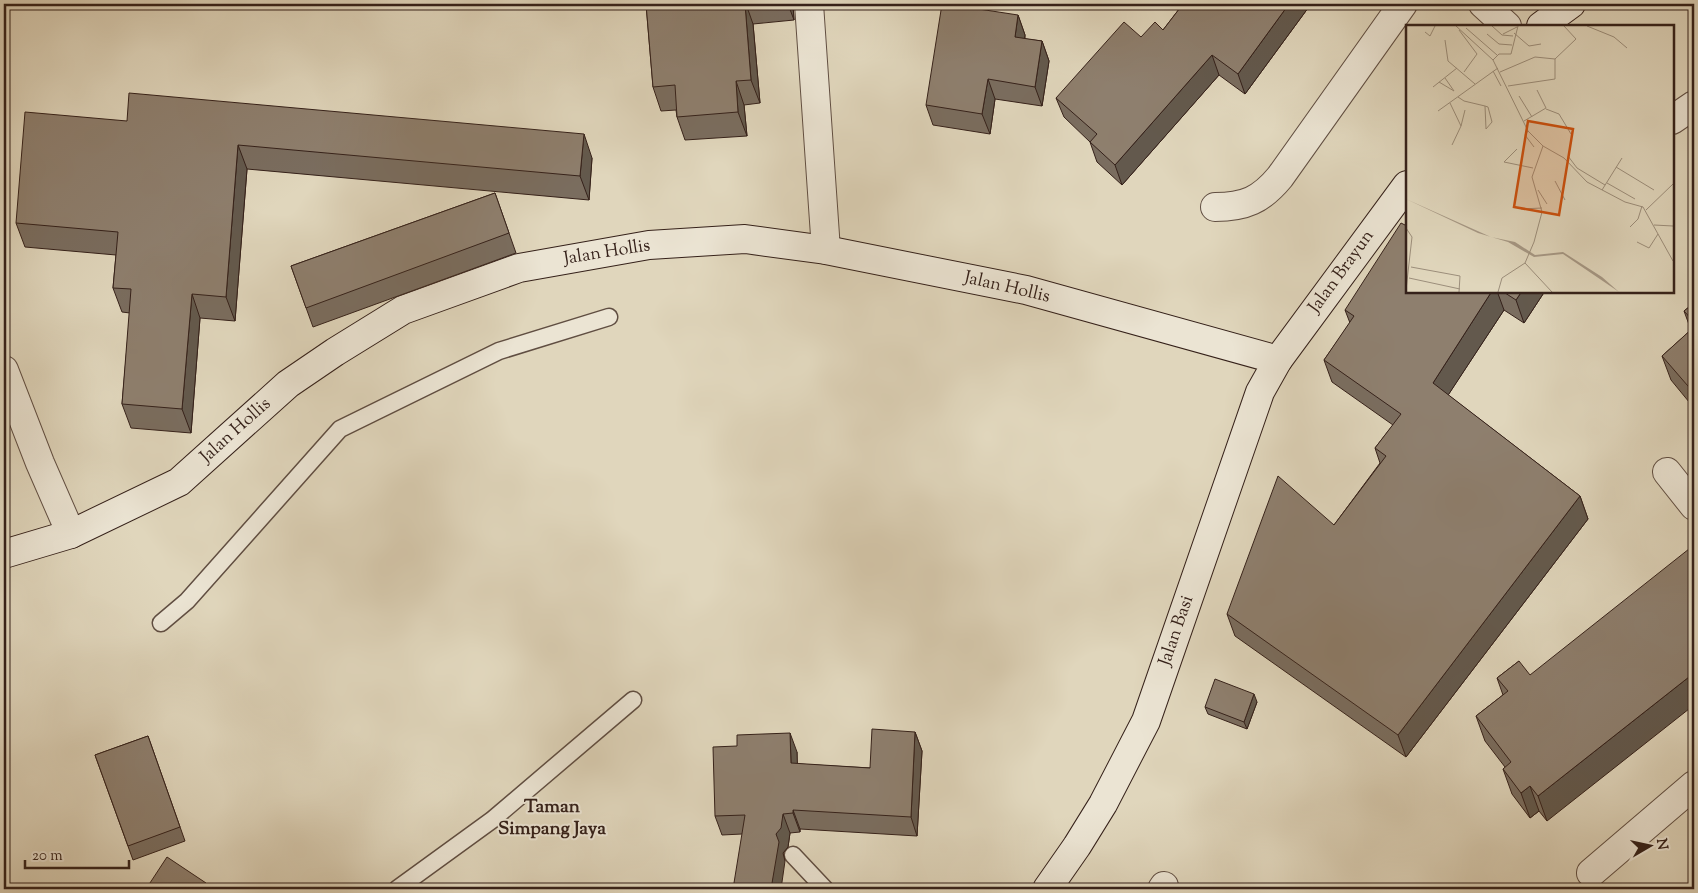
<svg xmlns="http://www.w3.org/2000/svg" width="1698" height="893" font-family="'Sorts Mill Goudy',serif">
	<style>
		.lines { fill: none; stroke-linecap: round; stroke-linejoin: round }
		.lane-casing { stroke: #604e42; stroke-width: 19 }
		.street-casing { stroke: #604e42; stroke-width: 30 }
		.secondary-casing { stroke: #35211a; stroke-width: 30 }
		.lane { stroke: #ebe4d3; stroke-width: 16 }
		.street { stroke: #ebe4d3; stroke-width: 28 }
		.secondary { stroke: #ebe4d3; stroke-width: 28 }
		.wall { fill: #7a6d5f; stroke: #35211a }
		.shaded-wall { fill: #63594d; stroke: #35211a }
		.building { fill: #8e7f6e; stroke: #35211a }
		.labels { text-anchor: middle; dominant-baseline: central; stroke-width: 4; stroke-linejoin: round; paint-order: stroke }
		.street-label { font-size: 18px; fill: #35211a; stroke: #ebe4d3 }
		.neighbourhood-label { font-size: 19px; font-weight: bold; fill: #35211a; stroke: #ebe4d3 }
		.inset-road { fill: none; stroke: #9c8e7b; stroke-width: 1 }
		.view { fill: #cd510e; fill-opacity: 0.15; stroke: #cd510e; stroke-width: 2.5 }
		.inset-edge { fill: none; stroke: #35211a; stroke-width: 2.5 }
	</style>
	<rect width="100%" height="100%" fill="#e0d6bc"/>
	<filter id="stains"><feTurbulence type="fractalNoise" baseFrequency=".004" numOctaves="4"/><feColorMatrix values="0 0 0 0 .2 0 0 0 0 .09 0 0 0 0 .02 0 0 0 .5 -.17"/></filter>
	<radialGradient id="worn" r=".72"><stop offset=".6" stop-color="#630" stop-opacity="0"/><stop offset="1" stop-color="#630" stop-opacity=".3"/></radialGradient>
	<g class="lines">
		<!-- lane casing -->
		<g class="lane-casing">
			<g id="lane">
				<path d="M161,623L187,601L340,429L499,351L609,317"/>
				<path d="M793,855L825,889"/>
				<path d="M397,889L492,820L633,700"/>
			</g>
		</g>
		<!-- street casing -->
		<g class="street-casing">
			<g id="street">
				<path d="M809,4L826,250"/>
				<path d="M1483,4L1507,26"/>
				<path d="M1672,120L1694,105"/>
				<path d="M1215,207C1245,207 1261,200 1280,177L1403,4"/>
				<path d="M4,370L40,463L71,534"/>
				<path d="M1667,472L1694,506"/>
				<path d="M1591,873L1694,785"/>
				<path d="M1162,889L1164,886"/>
			</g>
		</g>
		<!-- secondary casing -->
		<g class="secondary-casing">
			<g id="secondary">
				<path d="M1541,26L1571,4"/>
				<path d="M4,554L71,534L179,482L288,384L335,352L403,310L519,268L649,245L745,239L826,250L1026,290L1278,360"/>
				<path d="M1047,889L1077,846L1103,804L1146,721L1260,392L1278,360L1407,185"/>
			</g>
		</g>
		<!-- lane -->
		<use href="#lane" class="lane"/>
		<!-- street -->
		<use href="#street" class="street"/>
		<!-- secondary -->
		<use href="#secondary" class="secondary"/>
	</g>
	<!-- wall -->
	<g class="wall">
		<path d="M646,4H793L794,20L753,24L760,103L744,105L747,136L685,140L677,117L676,110L661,111L653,87Z"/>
		<path d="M1183,4H1311L1245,94L1219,75L1122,185L1097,162L1090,142L1064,117L1056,98L1141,37L1163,30Z"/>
		<path d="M1018,15L1025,35V39L1042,41L1049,61L1042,106L995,99L990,134L933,125L926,105Z"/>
		<path d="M127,121L592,158L589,200L247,169L235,321L200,318L191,433L131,428L122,404L130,313L122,312L113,288L116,255L25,247L16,223Z"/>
		<path d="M495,193L516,253L313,327L291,266Z"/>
		<path d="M1407,291H1545L1524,323L1504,310L1448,395L1580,496L1588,519L1406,757L1235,636L1227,614L1334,525L1380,463L1375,448L1393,425L1332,382L1324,360L1350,323L1345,310Z"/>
		<path d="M1694,303V408L1671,380L1662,356L1691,330L1684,311Z"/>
		<path d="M1519,661L1547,821L1539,811L1530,818L1512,794L1503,769L1505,767L1485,741L1476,716L1503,695L1497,678Z"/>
		<path d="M1257,702L1247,729L1208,714L1205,707Z"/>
		<path d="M915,732L922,751L917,836L800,829V832L790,833L788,847L783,853L785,861L742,834L722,835L715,816L797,752V764L870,768Z"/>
		<path d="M148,736L185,841L133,860L95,755Z"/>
	</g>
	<!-- shaded-wall -->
	<g class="shaded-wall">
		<path d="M745,4H746L753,24L760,103L751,80Z"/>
		<path d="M788,4H793L794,20Z"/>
		<path d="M1289,4H1311L1245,94L1238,74Z"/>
		<path d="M1018,15L1025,35L1022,57L1015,37Z"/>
		<path d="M1042,41L1049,61L1042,106L1035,87Z"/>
		<path d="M1212,55L1219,75L1122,185L1115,165Z"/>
		<path d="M988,79L995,99L990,134L982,114Z"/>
		<path d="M736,81L744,105L747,136L738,112Z"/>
		<path d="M584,134L592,158L589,200L580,176Z"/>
		<path d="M238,145L247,169L235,321L226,297Z"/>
		<path d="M1492,291H1497L1504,310L1441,406L1433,383Z"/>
		<path d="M1522,291H1545L1524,323L1516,300Z"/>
		<path d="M192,294L200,318L191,433L182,409Z"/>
		<path d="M1580,496L1588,519L1406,757L1398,735Z"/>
		<path d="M1694,673V705L1547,821L1538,796Z"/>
		<path d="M1254,694L1257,702L1247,729L1244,722Z"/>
		<path d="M915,732L922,751L917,836L911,817Z"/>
		<path d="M790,733L797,752L798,782L791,763Z"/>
		<path d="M1530,786L1539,811L1530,818L1521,793Z"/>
		<path d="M793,810L800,829V832L793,813Z"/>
		<path d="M783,814L790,833L788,847L783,853L785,861L781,889H771L776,834Z"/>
		<path d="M206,883L209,889H202Z"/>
	</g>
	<!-- building -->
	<g class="building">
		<path d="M646,4H745L751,80L736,81L738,112L677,117L675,85L653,87Z"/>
		<path d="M942,4H946L1018,15L1015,37L1042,41L1035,87L988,79L982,114L926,105Z"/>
		<path d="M1183,4H1289L1238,74L1212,55L1115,165L1090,142L1097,134L1056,98L1124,22L1141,37L1155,22L1163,30Z"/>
		<path d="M129,93L584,134L580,176L238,145L226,297L192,294L182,409L122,404L131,289L113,288L118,232L16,223L25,112L127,121Z"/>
		<path d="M495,193L509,233L306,308L291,266Z"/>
		<path d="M1401,223L1407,226V291H1492L1433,383L1580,496L1398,735L1227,614L1278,476L1334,525L1386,456L1375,448L1401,414L1324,360L1354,316L1345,310Z"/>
		<path d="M1502,291H1522L1516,300Z"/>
		<path d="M1694,303V322L1684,311Z"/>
		<path d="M1694,327V393L1662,356Z"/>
		<path d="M1694,545V673L1538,796L1530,786L1521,793L1503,769L1511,762L1476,716L1508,691L1497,678L1519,661L1530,675Z"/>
		<path d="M1215,679L1254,694L1244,722L1205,707Z"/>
		<path d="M872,729L915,732L911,817L793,810V813L783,814L781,828L776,834L779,842L771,889H733L745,815L715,816L713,747L737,746V735L790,733L791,763L870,768Z"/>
		<path d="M148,736L180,827L128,846L95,755Z"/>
		<path d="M167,857L206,883L202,889H146Z"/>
	</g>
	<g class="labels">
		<!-- street labels -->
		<g class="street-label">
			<text transform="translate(607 253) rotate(-9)">Jalan Hollis</text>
			<text transform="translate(1342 272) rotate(-54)">Jalan Brayun</text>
			<text transform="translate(1007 288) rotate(13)">Jalan Hollis</text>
			<text transform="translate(236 431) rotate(-42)">Jalan Hollis</text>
			<text transform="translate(1177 631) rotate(-71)">Jalan Basi</text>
		</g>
		<!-- neighbourhood labels -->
		<g class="neighbourhood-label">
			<text x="552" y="807">Taman<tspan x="552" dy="22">Simpang Jaya</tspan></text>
		</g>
	</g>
	<!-- overview -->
	<g transform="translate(1406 25)">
		<rect width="268" height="268" fill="#e0d6bc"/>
		<path d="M0,174L85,212L109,217L129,230L157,227L196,252L213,267L157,229L128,232L102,217L72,208Z" fill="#a69885"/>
		<path class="inset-road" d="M50,1L87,35L122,106L137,121L126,152L136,187L128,217L119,238L96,253L92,267M86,1L96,10L107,11M181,1L208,12L221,23M60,3L91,30M53,5L71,29L58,47M19,7L24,11L29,1M108,8L123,21L135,19M81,9L93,19L106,20M97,9L111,2M39,15L42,36L69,59M149,34L170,14L158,1M87,35L93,29H105L112,1M87,46L95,61M94,47L129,32L149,34V54L102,61M33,57L48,66L39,53M27,62L51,43M113,71L126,92M52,72L58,76L79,81L82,82L86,97L80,104L79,81M44,78L55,101L46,120M140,84L153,89L165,109M32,86L92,43M118,96L140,83L131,65M55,101L59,85M122,106L119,110L128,122M137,121L158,133L181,157L219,177L237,182L267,236M111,124L98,137L127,143M162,131L171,143L199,160M210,142L248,165M149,156L159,175M201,158L229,174M132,165L141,179M196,165L216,133M115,184L136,183M240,185L267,159M248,200L267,201M224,202L232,194L236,181M0,203L6,212L0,265M231,217L243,223L252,209M119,238L146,267M5,242L54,251L53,267M3,253L54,264"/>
		<path class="view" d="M122,96L167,104L153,190L108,182Z"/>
		<rect width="268" height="268" class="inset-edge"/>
	</g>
	<!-- margin -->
	<rect width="1698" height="893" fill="none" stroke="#e0d6bc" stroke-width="20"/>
	<rect x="5" y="5" width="1688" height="883" fill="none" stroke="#35211a" stroke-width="2.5"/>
	<rect x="10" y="10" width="1678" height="873" fill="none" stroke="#35211a"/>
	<!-- north arrow -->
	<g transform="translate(1650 846) rotate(81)" stroke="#ebe4d3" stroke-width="4" paint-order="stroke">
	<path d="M0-4L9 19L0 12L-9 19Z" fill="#35211a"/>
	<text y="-8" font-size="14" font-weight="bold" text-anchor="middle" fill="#35211a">N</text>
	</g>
	<!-- scale -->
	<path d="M25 860v8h104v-8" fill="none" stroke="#35211a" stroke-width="2.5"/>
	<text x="32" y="860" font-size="15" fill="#35211a" stroke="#ebe4d3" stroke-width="4" paint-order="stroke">20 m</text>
	<rect width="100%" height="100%" filter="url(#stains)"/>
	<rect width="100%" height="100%" fill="url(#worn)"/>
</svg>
